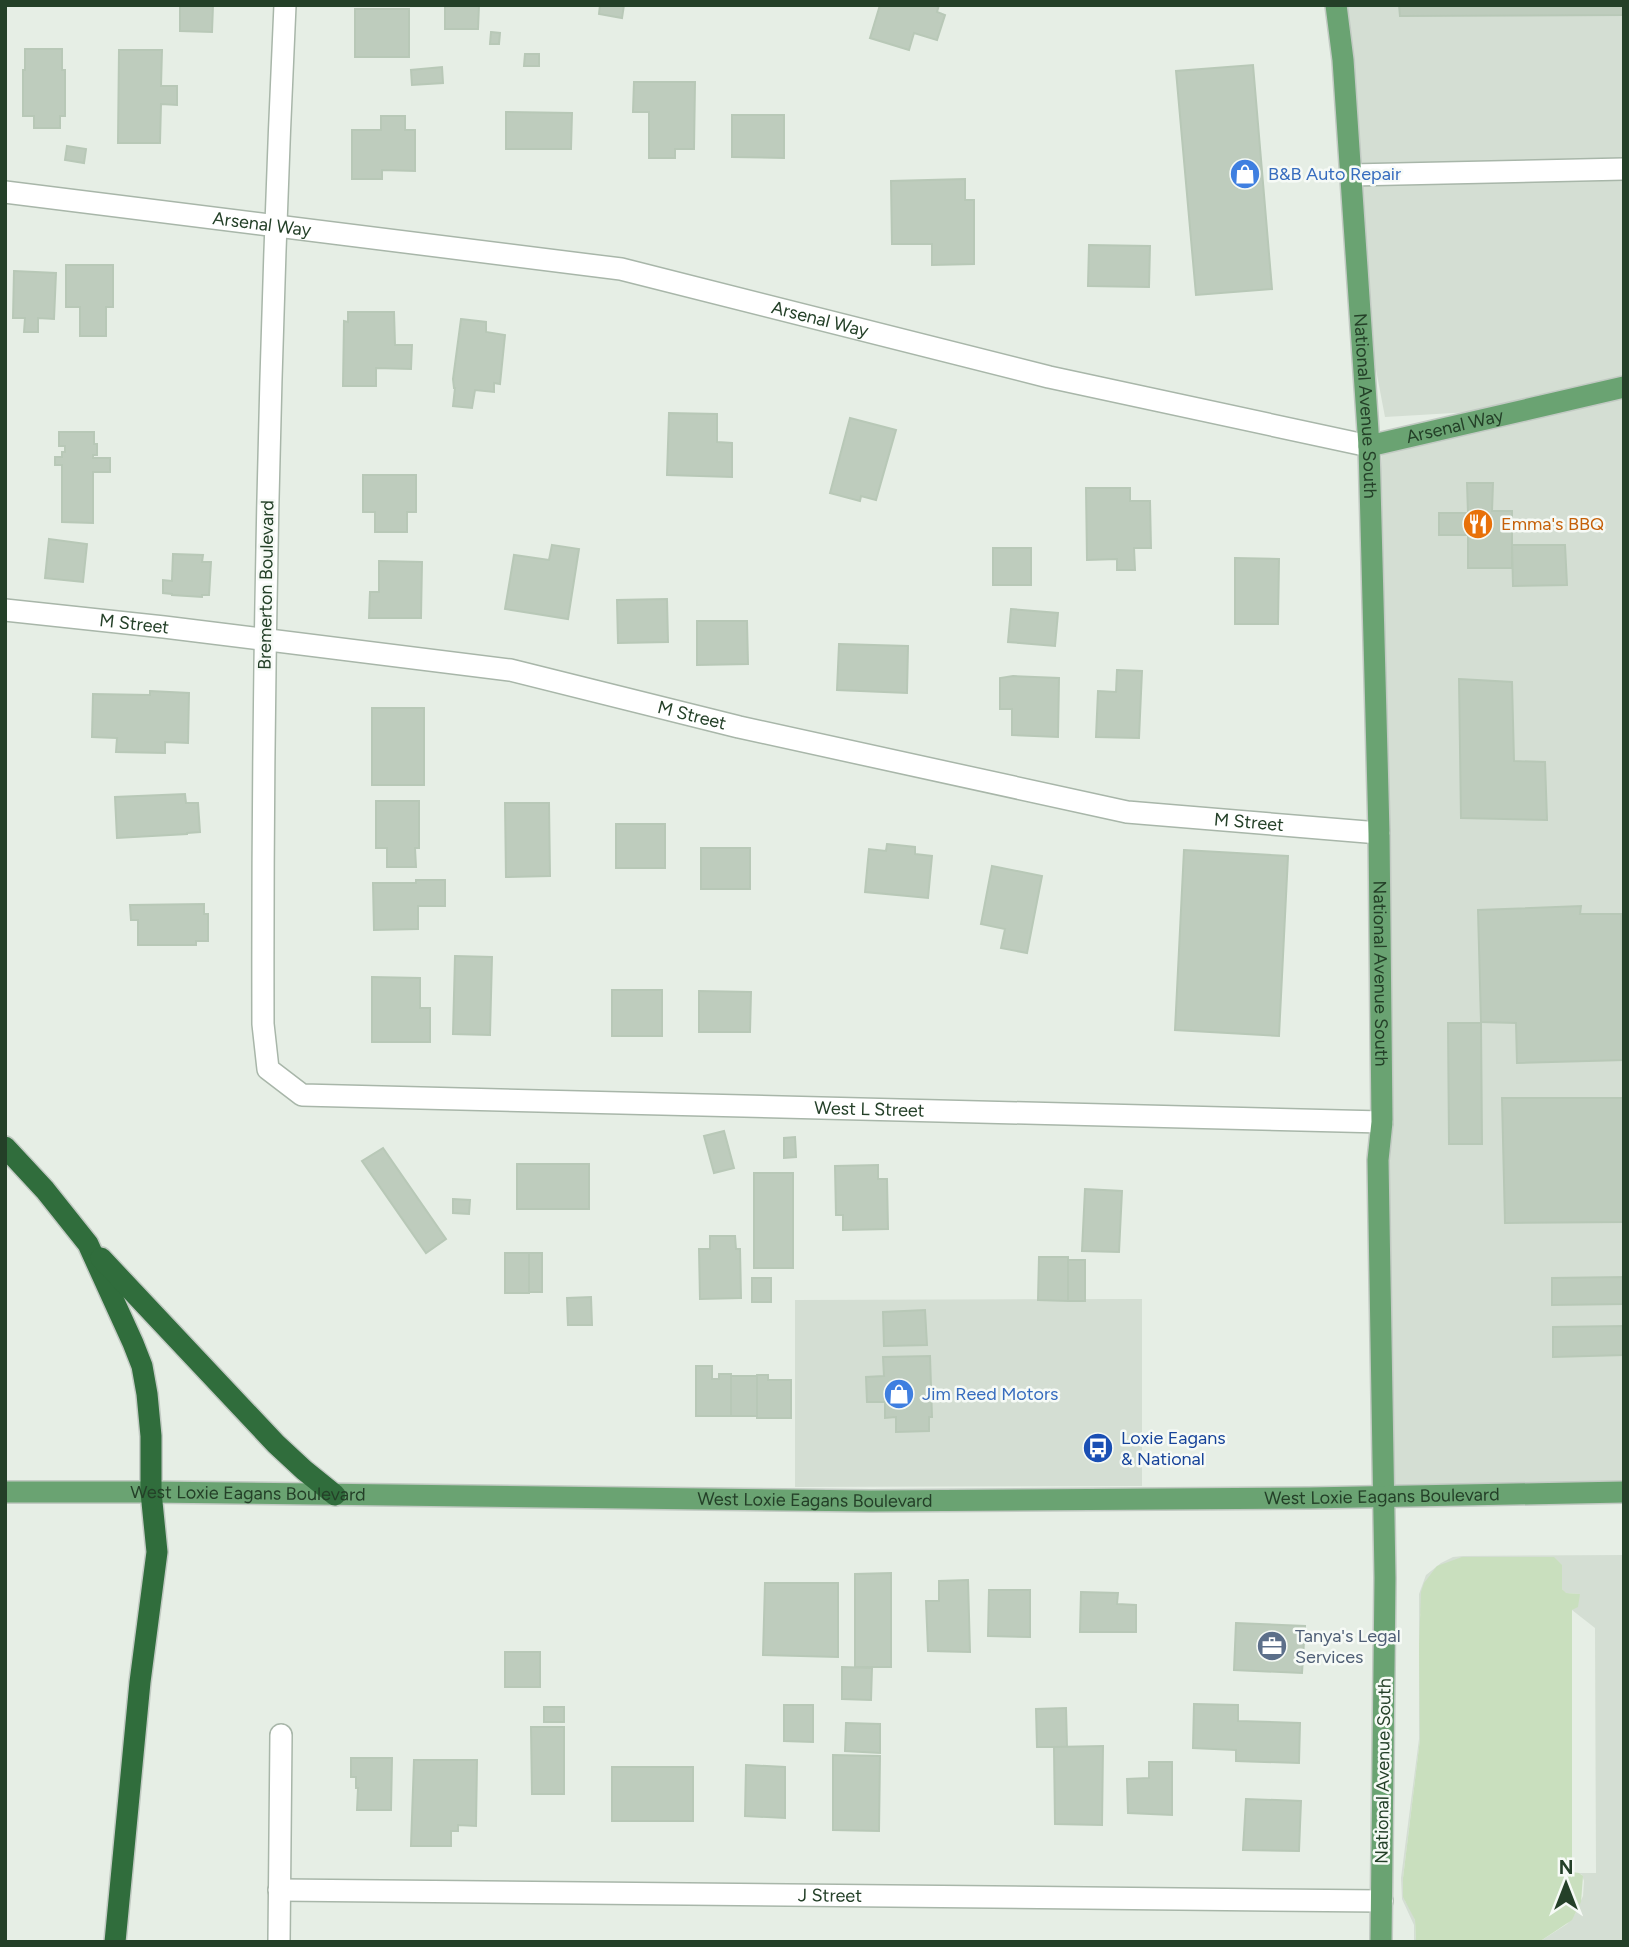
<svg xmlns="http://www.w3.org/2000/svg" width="1629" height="1947" font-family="Figtree,sans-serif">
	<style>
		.built { fill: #d4ded3 }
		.green { fill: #c9dfbe }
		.building { fill: #beccbd; stroke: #b8c8b7; stroke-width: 2 }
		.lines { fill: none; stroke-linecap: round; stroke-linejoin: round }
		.minor-casing { stroke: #a8b6a9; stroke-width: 24 }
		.major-casing { stroke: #c2cac3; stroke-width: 24 }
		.highway-casing { stroke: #c2cac3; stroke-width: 24 }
		.minor { stroke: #fff; stroke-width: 21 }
		.major { stroke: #6aa372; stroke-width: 21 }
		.highway { stroke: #306d3c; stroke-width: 21 }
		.labels { text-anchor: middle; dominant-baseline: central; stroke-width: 5; stroke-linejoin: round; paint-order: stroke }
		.shop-label { font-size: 18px; fill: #366cbe; stroke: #f6faf6; text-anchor: start }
		.street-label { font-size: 18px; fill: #244028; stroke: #f6faf6 }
		.food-label { font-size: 18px; fill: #c56008; stroke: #f6faf6; text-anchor: start }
		.transit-label { font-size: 18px; fill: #164399; stroke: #f6faf6; text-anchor: start }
		.service-label { font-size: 18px; fill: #4e5e75; stroke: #f6faf6; text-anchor: start }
	</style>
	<rect width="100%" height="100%" fill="#e6eee5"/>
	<!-- built -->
	<g class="built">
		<path d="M1336,5H1624V1492L1384,1497L1373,588L1382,454L1479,420L1522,409L1385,417L1357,270Z"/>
		<path d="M1142,1299V1486L795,1487V1300Z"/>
		<path d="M1624,1555V1942H1539L1567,1924L1575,1914L1583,1896L1584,1881L1582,1875L1579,1873H1596L1595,1628L1572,1610L1580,1594L1565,1593L1562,1589V1565L1420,1614V1739L1403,1878L1405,1901L1410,1908L1415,1920L1416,1942H1414V1925L1402,1899L1401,1878L1419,1739V1594L1426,1575L1441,1563L1453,1557L1463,1556Z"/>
	</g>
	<!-- green -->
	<path class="green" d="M1462,1557H1554L1562,1565V1589L1566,1593L1580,1594L1578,1607L1572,1610V1872L1579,1873L1583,1876L1581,1902L1572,1920L1539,1942H1416L1415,1920L1403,1897V1878L1420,1739L1419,1646L1421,1592L1424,1583L1437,1566Z"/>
	<!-- building -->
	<g class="building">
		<path d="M180,5H213L212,32L180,31Z"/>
		<path d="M445,5H479L478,29H445Z"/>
		<path d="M600,5H624L622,18L599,14Z"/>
		<path d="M880,5H939L937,12L945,15L937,40L914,33L909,50L870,38Z"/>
		<path d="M1399,5H1624V15L1400,16Z"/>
		<rect x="355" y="9" width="54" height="48"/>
		<path d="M491,32L500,33L499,44H490Z"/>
		<path d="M25,49H62V70H65V116H60V128H34V116H23V70H25Z"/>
		<path d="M119,50H162L161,86H177V105L161,104L160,143H118Z"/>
		<path d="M525,54H539V66H524Z"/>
		<path d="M1253,65L1272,289L1196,295L1176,71Z"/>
		<path d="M442,67L443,83L412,85L411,70Z"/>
		<path d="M634,82H695L694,149H675V158H649V112H633Z"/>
		<path d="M506,112L572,113L571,149H506Z"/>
		<path d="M732,115H784V158L732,157Z"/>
		<path d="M381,116H405V130H415V171L382,170V179H352V130H381Z"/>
		<path d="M67,146L86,149L84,163L65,160Z"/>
		<path d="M965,179V200H974V264L932,265V244H892L891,181Z"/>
		<path d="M1089,245L1150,246L1149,287L1088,286Z"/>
		<path d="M66,265H113V307H106V336H80V307H66Z"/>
		<path d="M14,271L56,273L54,319L38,318V332H24L25,318H13Z"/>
		<path d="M348,312H394L395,345H412L411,369L376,368V386H343L344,321L348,322Z"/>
		<path d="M461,319L486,322V332L505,335L500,384L494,383V392L475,390L472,408L453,406L455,388H454L453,379Z"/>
		<path d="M669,413L717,414V442L732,443V477L667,475Z"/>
		<path d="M850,418L896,430L876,500L861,496L860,501L830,493Z"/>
		<path d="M59,432H94V444H97V455H93V458H110V472H93V523L62,522V465H55V457H62V452H65V446H59Z"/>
		<path d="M363,475H416V512H407V532H375V512H363Z"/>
		<path d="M1467,483H1493L1492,511H1512V568H1468V535H1439V513H1468Z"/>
		<path d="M1086,488H1130V501H1150L1151,548H1134L1135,570H1117V559L1087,560Z"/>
		<path d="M49,539L87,544L83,582L45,578Z"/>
		<path d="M552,545L579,549L568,619L505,609L514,555L549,560Z"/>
		<path d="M1512,545H1565L1567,585L1513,586Z"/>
		<rect x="993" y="548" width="38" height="37"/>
		<path d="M173,554L203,555L202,562H211L209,595H202V597L172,595V594L163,593V580L172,581Z"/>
		<path d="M1235,558L1279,559L1278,624H1235Z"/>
		<path d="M379,561L422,562L421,618H369L370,592H379Z"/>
		<path d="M667,599L668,642L618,643L617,600Z"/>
		<path d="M1011,609L1058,613L1055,646L1008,642Z"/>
		<path d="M697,621H747L748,664L697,665Z"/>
		<path d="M839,644L908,646L907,693L837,690Z"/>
		<path d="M1117,670L1142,671L1139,738L1096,737L1098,691L1116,692Z"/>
		<path d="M1013,676L1059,678L1058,737L1012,735V709H1000V678Z"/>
		<path d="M1459,679L1512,682L1514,761L1545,762L1547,820L1461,818Z"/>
		<path d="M150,691L189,693L188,743L165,742V753L116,752L117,738L92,737L93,694L150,695Z"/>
		<rect x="372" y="708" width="52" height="77"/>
		<path d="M185,794L186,803H198L200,832L187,833V834L117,838L115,797Z"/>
		<path d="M376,801H419V848H415L416,867H387V848H376Z"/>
		<path d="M505,803H549L550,876L506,877Z"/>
		<rect x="616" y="824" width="49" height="44"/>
		<path d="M887,844L915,847V854L932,856L928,898L865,892L869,849L886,851Z"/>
		<rect x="701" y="848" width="49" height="41"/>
		<path d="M1184,850L1288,856L1279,1036L1175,1030Z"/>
		<path d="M992,866L1042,876L1027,953L1001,948L1005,929L981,924Z"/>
		<path d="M416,880H445V906H418V929L374,930L373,883H416Z"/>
		<path d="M204,904V914H208V941H196V945H138V920H131L130,905Z"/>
		<path d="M1581,906L1580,914H1621L1624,1060L1517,1063L1516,1023L1481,1022L1478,910Z"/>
		<path d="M455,956L492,957L490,1035L453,1034Z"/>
		<path d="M372,977L420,978V1008H430V1042H372Z"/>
		<rect x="612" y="990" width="50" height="46"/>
		<path d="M699,991L751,992L750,1032H699Z"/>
		<path d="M1448,1023H1481L1482,1144H1449Z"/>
		<path d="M1502,1098H1624V1222L1505,1223Z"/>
		<path d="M724,1131L734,1168L714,1173L704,1136Z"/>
		<path d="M795,1137L796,1157L784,1158V1138Z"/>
		<path d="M383,1148L446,1239L426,1253L362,1161Z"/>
		<rect x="517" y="1164" width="72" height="45"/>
		<path d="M878,1165V1179H887L888,1229L843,1230V1215H836L835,1166Z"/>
		<rect x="754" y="1173" width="39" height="95"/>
		<path d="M1085,1189L1122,1191L1119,1252L1082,1251Z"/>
		<path d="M453,1199L470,1200L469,1214L453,1213Z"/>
		<path d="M710,1236H735L736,1249H740L741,1298L700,1299L699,1249H710Z"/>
		<rect x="505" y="1253" width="24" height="40"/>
		<rect x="529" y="1253" width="13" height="39"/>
		<path d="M1039,1257H1068V1301L1038,1300Z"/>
		<rect x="1068" y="1260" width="17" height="41"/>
		<path d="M1624,1277V1304L1552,1305V1278Z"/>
		<rect x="752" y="1278" width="19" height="24"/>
		<path d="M591,1297L592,1325H568L567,1298Z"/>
		<path d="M925,1310L927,1345L884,1346L883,1312Z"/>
		<path d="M1624,1326V1355L1553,1357V1327Z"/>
		<path d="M930,1356L932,1417H929V1431L896,1432V1417L885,1418V1402H867L866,1377L884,1376L883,1357Z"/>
		<path d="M696,1366H712V1379H719V1374H731V1416H696Z"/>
		<path d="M757,1375H768V1380H791V1418H757Z"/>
		<rect x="731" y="1376" width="26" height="40"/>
		<path d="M891,1573V1667H855V1574Z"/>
		<path d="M968,1580L970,1652L928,1651L926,1601H939V1581Z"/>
		<path d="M765,1583H838V1657L763,1655Z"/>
		<path d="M989,1590H1030V1637L988,1636Z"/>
		<path d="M1081,1592L1118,1593L1117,1604L1136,1605V1632H1080Z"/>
		<path d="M1236,1623L1305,1626L1302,1673L1234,1670Z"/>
		<rect x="505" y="1652" width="35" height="35"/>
		<path d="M842,1667L872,1668L871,1700L842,1699Z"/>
		<path d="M1194,1704L1238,1705V1721L1300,1723L1299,1763L1236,1761V1750L1193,1748Z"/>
		<path d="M784,1705H813V1742L784,1741Z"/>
		<rect x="544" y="1707" width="20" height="15"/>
		<path d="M1066,1708L1067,1747H1037L1036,1709Z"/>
		<path d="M846,1723L880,1724V1753L845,1751Z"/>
		<path d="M531,1727H564V1794H532Z"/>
		<path d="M1103,1746L1102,1825L1055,1824L1054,1747Z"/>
		<path d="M833,1755L880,1756L879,1831L833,1830Z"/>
		<path d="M351,1758H392L391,1810H357L358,1788H356V1777H351Z"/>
		<path d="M414,1760H477L476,1826L458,1825V1831H451V1846H411Z"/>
		<path d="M1149,1762H1172V1815L1128,1813L1127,1779L1149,1778Z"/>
		<path d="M746,1765L785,1767V1818L745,1816Z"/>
		<rect x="612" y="1767" width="81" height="54"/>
		<path d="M1246,1799L1301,1801L1299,1851L1243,1850Z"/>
	</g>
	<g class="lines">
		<!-- minor casing -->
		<g class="minor-casing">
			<g id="minor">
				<path id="s1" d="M285,5C269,345 262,684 263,1024L268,1069L302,1095L1382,1122"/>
				<path d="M1351,175L1624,169"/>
				<path id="s2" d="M5,192L621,269L1049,377L1369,446"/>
				<path id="s3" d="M5,610L164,627L510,670L739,727L1127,812L1379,833"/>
				<path id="s4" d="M279,1890L1382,1901"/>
				<path d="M279,1942L281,1735"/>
			</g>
		</g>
		<!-- major casing -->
		<g class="major-casing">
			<g id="major">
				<path id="s5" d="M1336,5L1343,60L1369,446L1379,833L1382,1122L1378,1160L1385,1578L1381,1942"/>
				<path id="s6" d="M1369,446L1624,387"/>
				<path id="s7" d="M5,1492H151L871,1501L1309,1498L1624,1492"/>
			</g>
		</g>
		<!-- highway casing -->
		<g class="highway-casing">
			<g id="highway">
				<path d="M5,1147L45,1190L88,1244L133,1343L142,1366L147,1394L151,1436V1492L157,1552L140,1682L115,1942"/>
				<path d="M101,1258L276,1444L304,1470L335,1495"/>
			</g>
		</g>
		<!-- minor -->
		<use href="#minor" class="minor"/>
		<!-- major -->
		<use href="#major" class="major"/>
		<!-- highway -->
		<use href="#highway" class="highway"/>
	</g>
	<!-- icons -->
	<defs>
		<g id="shop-disc" transform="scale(1.575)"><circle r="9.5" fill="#3f7fe0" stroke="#f6faf6"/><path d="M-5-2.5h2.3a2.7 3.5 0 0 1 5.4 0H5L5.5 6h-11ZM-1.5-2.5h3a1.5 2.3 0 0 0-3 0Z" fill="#fff"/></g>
		<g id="restaurant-disc" transform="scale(1.575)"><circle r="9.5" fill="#e8710a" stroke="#f6faf6"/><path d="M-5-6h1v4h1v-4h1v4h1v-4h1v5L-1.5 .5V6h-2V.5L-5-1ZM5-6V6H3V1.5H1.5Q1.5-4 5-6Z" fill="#fff"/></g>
		<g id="bus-disc" transform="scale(1.575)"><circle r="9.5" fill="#1a4fb4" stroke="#f6faf6"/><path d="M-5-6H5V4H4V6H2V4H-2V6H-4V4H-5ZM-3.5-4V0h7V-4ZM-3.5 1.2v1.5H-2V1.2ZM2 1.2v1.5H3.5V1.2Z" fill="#fff"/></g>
		<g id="office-disc" transform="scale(1.575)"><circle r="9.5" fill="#5c6f8a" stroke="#f6faf6"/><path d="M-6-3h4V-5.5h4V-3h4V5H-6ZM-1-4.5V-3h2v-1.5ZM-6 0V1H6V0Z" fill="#fff"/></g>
	</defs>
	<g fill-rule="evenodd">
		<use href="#shop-disc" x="1245" y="174"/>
		<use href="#restaurant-disc" x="1478" y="524"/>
		<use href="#shop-disc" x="899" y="1394"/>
		<use href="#bus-disc" x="1098" y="1448"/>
		<use href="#office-disc" x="1272" y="1646"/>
	</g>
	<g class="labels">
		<!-- shop labels -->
		<g class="shop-label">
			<text x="1268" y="174">B&amp;B Auto Repair</text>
			<text x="922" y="1394">Jim Reed Motors</text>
		</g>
		<!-- street labels -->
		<g class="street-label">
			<text stroke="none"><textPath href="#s2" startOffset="259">Arsenal Way</textPath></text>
			<text stroke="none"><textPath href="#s2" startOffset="826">Arsenal Way</textPath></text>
			<text stroke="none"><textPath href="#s5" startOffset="402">National Avenue South</textPath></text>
			<text stroke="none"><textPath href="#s6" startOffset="88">Arsenal Way</textPath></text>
			<text transform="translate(266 585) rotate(-89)">Bremerton Boulevard</text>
			<text stroke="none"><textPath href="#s3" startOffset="130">M Street</textPath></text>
			<text stroke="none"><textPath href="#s3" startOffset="696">M Street</textPath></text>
			<text stroke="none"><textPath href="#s3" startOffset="1264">M Street</textPath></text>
			<text stroke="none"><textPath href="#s5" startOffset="970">National Avenue South</textPath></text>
			<text stroke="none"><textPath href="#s1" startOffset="1675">West L Street</textPath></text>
			<text stroke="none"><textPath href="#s7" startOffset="243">West Loxie Eagans Boulevard</textPath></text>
			<text stroke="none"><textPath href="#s7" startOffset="1377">West Loxie Eagans Boulevard</textPath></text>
			<text stroke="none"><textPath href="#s7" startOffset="810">West Loxie Eagans Boulevard</textPath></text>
			<text transform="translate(1383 1771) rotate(-89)">National Avenue South</text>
			<text stroke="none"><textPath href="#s4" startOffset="551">J Street</textPath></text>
		</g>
		<!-- food labels -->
		<g class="food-label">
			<text x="1501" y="524">Emma's BBQ</text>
		</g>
		<!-- transit labels -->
		<g class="transit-label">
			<text x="1121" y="1438">Loxie Eagans<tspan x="1121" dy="21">&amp; National</tspan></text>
		</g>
		<!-- service labels -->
		<g class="service-label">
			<text x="1295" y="1636">Tanya's Legal<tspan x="1295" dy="21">Services</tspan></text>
		</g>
	</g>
	<!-- border -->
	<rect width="1629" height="1947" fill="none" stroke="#244028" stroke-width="14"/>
	<!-- north arrow -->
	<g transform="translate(1566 1884)" stroke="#f6faf6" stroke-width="5" paint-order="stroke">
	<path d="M0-5L12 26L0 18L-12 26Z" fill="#244028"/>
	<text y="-10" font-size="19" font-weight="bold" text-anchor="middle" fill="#244028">N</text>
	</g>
</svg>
